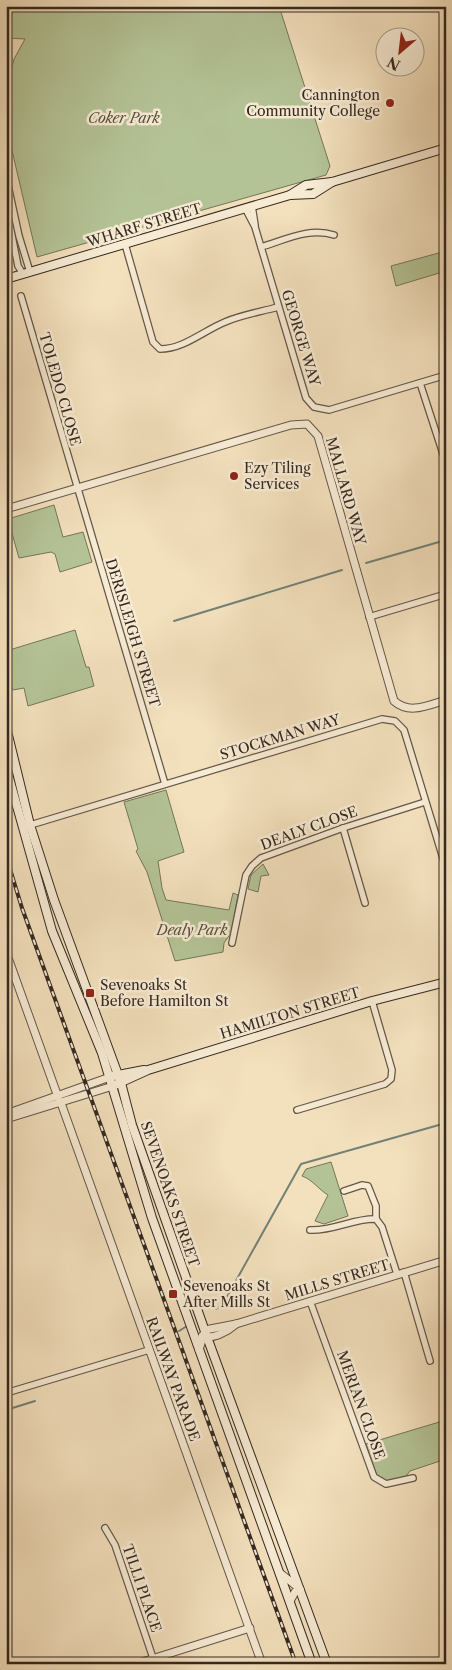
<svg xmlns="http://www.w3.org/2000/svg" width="452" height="1670" font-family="'Libre Caslon Text',serif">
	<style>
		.green { fill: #b4c396; stroke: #74765c }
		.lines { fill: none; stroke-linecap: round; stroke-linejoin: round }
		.stream { stroke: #728277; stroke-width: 2 }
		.minor-casing { stroke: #645748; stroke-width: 8 }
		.tertiary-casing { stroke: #645748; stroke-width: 9 }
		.secondary-casing { stroke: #352921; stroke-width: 10 }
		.minor { stroke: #f7ebd4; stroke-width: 5.5 }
		.tertiary { stroke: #f7ebd4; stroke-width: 7 }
		.secondary { stroke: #f7ebd4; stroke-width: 8 }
		.rail-casing { stroke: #352921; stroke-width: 4 }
		.rail { stroke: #f7ebd4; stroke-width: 2; stroke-dasharray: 5.5; stroke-linecap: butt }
		.poi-dot { fill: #8f2418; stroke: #f7ebd4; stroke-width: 2 }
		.labels { text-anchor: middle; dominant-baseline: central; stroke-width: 5; stroke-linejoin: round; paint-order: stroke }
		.poi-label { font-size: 14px; fill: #352921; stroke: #f7ebd4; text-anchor: start }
		.park-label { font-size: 14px; font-style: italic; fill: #55503e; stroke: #f7ebd4 }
		.street-label { font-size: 14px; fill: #352921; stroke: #f7ebd4 }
	</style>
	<rect width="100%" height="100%" fill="#f3e0bd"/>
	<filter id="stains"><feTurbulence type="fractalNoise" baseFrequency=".004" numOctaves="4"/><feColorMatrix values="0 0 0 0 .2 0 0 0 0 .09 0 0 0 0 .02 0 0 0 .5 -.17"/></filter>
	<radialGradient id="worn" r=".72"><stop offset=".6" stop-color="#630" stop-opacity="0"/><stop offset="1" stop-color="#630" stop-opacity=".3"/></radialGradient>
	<!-- green -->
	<g class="green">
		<path d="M6,6H279L330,166L326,175L37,257L6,125V89L14,59L25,39L6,38Z"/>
		<path d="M446,251V271L396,286L391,266Z"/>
		<path d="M54,505L63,537L83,532L92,562L60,572L55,554L51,552L19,558L8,519Z"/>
		<path d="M75,630L86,667H89L94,686L28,706L24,688L13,690L11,685L6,686V651Z"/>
		<path d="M166,790L184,852L158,861L162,888L166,900L229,910L233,893L238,895L231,933L224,943L223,952L175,961L147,872L136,851L138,849L124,802Z"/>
		<path d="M263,864L269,875L261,876L258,892L248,889L251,875Z"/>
		<path d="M331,1162L348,1216L324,1224L315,1221L328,1195C318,1189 313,1180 302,1176L306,1169Z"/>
		<path d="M446,1420V1459L410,1471L406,1476L386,1482L377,1476L366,1444Z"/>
	</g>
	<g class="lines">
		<!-- stream -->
		<g class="stream">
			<path d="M366,563L446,540"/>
			<path d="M174,621L342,570"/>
			<path d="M216,1309L223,1304L301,1164L446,1123"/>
			<path d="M179,1331L187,1326"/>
			<path d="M6,1410L35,1401"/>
		</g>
		<!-- minor casing -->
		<g class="minor-casing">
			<g id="minor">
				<path d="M6,25L10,6"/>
				<path d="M6,176L19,236L30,272"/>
				<path d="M6,206L18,266L23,274"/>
				<path d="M252,206L255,225"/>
				<path d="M245,208L255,227L306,398L314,407L329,410L446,375"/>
				<path d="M125,244L153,342L160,349C184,349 203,331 225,322C241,315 260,312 278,307"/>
				<path d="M261,247C285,240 309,227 334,235"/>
				<path d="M21,296L165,784"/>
				<path d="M420,383L446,463"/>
				<path d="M369,617L446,594"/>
				<path d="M27,826L382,719L395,721L404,730L446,868"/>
				<path d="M343,828L365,903"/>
				<path d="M232,943L246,875L252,866L261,858L343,828L425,802"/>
				<path d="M297,1110L385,1084L391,1079L392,1070L372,1001"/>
				<path d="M344,1191L362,1185L368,1186L376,1206V1219"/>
				<path d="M310,1230C334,1231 354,1218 376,1219L382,1227L397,1274"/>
				<path d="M404,1272L430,1361"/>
				<path d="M6,1301L8,1300"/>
				<path d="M310,1301L374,1477L386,1484L413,1478"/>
				<path d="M6,1393L149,1350"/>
				<path d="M105,1528L115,1545L153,1658"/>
			</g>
		</g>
		<!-- tertiary casing -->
		<g class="tertiary-casing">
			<g id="tertiary">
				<path d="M6,509L291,425L307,424L318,436L394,701C410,715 428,705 446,700"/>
				<path d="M6,952L58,1097"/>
				<path d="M61,1103L262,1664"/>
				<path d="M6,1114L110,1077"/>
				<path d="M6,1119L113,1086"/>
				<path d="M202,1336C213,1340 228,1331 236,1324"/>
				<path d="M199,1350L205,1330L236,1324L446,1260"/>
				<path d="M280,1573L300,1589L295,1592L290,1601"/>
				<path d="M136,1664L250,1628"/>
			</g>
		</g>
		<!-- secondary casing -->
		<g class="secondary-casing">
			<g id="secondary">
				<path d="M290,195L306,185L332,182L446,148"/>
				<path d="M6,279L290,195L313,194L332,182"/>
				<path d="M6,727L30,825L54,900L121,1083L132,1125L207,1337L327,1664"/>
				<path d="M6,767L52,931L102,1053L152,1218L312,1664"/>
				<path d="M113,1076L144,1070"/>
				<path d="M117,1084L148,1070L372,1001L446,982"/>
			</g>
		</g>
		<!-- minor -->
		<use href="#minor" class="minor"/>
		<!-- tertiary -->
		<use href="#tertiary" class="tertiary"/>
		<!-- secondary -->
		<use href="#secondary" class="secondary"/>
		<!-- rail casing -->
		<g class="rail-casing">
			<path id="rail" d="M6,856L22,908L296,1664"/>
		</g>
		<!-- rail -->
		<use href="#rail" class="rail"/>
	</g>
	<!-- markers -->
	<g class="poi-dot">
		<circle cx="390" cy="103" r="5"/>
		<circle cx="234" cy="476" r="5"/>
		<rect x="85" y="988" width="10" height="10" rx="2.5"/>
		<rect x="168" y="1289" width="10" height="10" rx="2.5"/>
	</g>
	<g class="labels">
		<!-- poi labels -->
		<g class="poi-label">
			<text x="380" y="95" text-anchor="end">Cannington<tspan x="380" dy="16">Community College</tspan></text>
			<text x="244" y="468">Ezy Tiling<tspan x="244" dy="16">Services</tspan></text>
			<text x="100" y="985">Sevenoaks St<tspan x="100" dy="16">Before Hamilton St</tspan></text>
			<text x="183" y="1286">Sevenoaks St<tspan x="183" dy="16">After Mills St</tspan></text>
		</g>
		<!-- park labels -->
		<g class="park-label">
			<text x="124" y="118">Coker Park</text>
			<text x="192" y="930">Dealy Park</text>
		</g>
		<!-- street labels -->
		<g class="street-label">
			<text transform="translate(144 225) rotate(-17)">WHARF STREET</text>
			<text transform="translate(301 338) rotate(73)">GEORGE WAY</text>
			<text transform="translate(60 389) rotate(74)">TOLEDO CLOSE</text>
			<text transform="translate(346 491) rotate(74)">MALLARD WAY</text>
			<text transform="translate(133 633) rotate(73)">DERISLEIGH STREET</text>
			<text transform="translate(280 737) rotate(-17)">STOCKMAN WAY</text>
			<text transform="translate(309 828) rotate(-20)">DEALY CLOSE</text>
			<text transform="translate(290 1013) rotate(-17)">HAMILTON STREET</text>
			<text transform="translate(170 1194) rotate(71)">SEVENOAKS STREET</text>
			<text transform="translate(337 1280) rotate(-17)">MILLS STREET</text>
			<text transform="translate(173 1379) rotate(70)">RAILWAY PARADE</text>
			<text transform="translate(361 1405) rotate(70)">MERIAN CLOSE</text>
			<text transform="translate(142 1588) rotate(71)">TILLI PLACE</text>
		</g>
	</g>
	<!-- margin -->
	<rect width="452" height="1670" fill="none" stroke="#f3e0bd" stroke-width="25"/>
	<rect x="8" y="8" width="437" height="1655" fill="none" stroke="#352921" stroke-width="2.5"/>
	<rect x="12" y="12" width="427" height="1645" fill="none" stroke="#352921"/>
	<!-- north arrow -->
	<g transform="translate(400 52) rotate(208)"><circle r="24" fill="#f7ebd4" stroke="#a99d8c"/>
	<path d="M0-4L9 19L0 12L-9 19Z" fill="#8f2418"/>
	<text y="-8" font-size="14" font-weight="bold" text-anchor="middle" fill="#352921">N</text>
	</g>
	<rect width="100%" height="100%" filter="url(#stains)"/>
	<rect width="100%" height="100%" fill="url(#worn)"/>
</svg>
